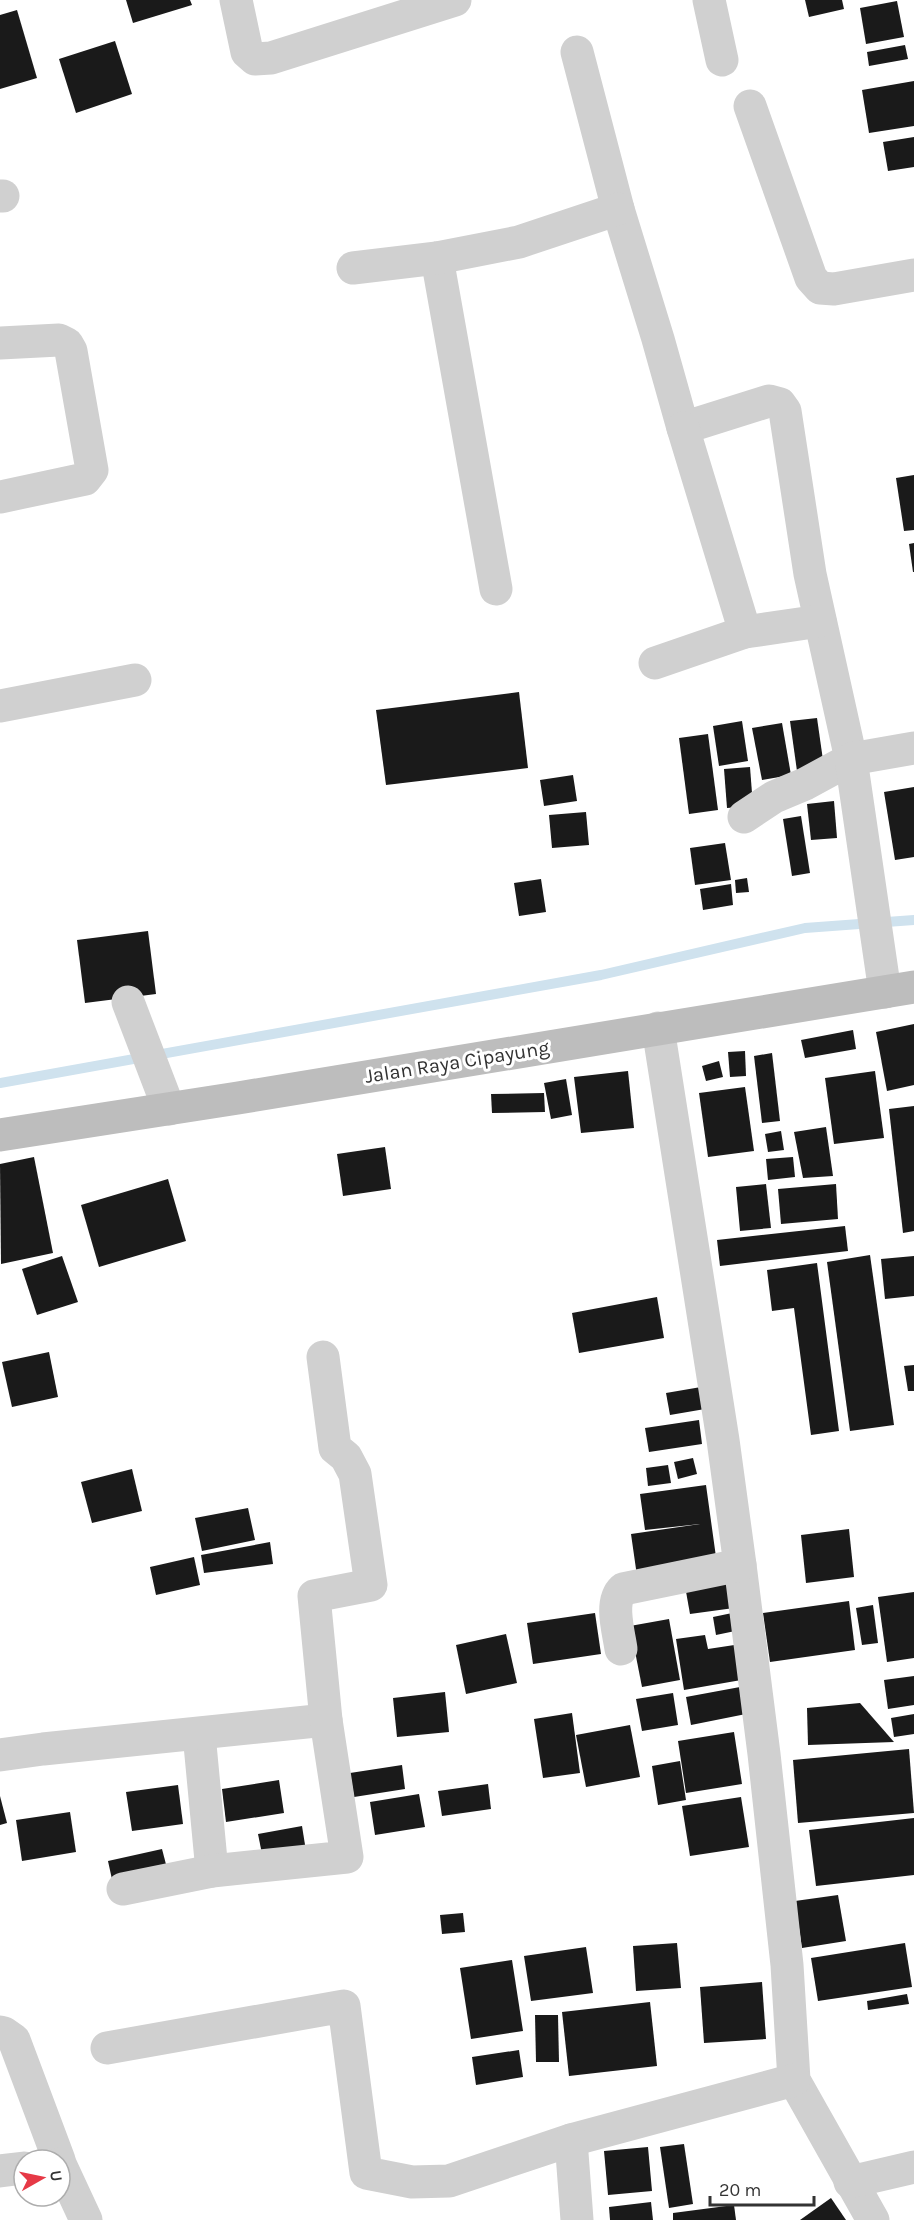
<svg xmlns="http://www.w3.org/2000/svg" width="914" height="2220" font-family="Karla,sans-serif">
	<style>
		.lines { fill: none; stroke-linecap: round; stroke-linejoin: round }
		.stream { stroke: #cfe2ee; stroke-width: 10 }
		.building { fill: #1a1a1a }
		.minor { stroke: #d0d0d0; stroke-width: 33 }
		.secondary { stroke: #bdbdbd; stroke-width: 33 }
		.labels { text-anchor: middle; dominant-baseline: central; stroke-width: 6; stroke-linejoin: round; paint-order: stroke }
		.street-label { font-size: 20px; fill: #333; stroke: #fff }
	</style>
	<rect width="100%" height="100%" fill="#fff"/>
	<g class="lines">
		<!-- stream -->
		<path class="stream" d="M0,1083L601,975L805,928L914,920"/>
	</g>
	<!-- building -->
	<g class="building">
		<path d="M126,0H190L192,5L133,23Z"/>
		<path d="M805,0H842L844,9L809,17Z"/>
		<path d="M897,1L904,37L866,44L860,8Z"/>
		<path d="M17,10L37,78L0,89V15Z"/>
		<path d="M115,41L132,94L76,113L59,59Z"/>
		<path d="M905,45L908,59L869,66L867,52Z"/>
		<path d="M914,81V126L869,133L862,90Z"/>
		<path d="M914,137V167L888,171L883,142Z"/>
		<path d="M914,475V530L904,531L896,478Z"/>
		<path d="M914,543V572H913L909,544Z"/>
		<path d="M519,692L528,768L386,785L376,710Z"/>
		<path d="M817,718L824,767L797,771L790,721Z"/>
		<path d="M742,721L748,761L719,766L713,726Z"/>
		<path d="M782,723L791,775L762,780L752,728Z"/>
		<path d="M708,734L718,810L689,814L679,738Z"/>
		<path d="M750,767L753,806L727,808L724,769Z"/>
		<path d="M573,775L577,801L544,806L540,780Z"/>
		<path d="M914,787V857L895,860L884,792Z"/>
		<path d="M834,801L837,838L811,840L807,804Z"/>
		<path d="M586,812L589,845L552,848L549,815Z"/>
		<path d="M801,816L810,873L792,876L783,819Z"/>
		<path d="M725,843L731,880L695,885L690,848Z"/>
		<path d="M747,878L749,892L736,893L735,880Z"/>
		<path d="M541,879L546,912L519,916L514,883Z"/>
		<path d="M731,884L733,905L703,910L700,889Z"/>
		<path d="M148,931L156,994L85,1003L77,940Z"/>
		<path d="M914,1024V1085L887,1091L876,1032Z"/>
		<path d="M853,1030L856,1049L805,1058L801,1040Z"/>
		<path d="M745,1051L746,1076L730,1077L728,1052Z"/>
		<path d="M772,1053L780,1121L762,1123L754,1056Z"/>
		<path d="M719,1061L723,1077L706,1081L702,1066Z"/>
		<path d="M628,1071L634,1128L581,1133L574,1077Z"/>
		<path d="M875,1071L884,1138L834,1144L825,1078Z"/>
		<path d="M566,1079L572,1115L551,1119L544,1083Z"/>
		<path d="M745,1087L754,1151L708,1157L699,1093Z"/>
		<path d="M544,1093L545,1112L492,1113L491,1094Z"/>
		<path d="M914,1106V1231L903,1233L889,1109Z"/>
		<path d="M826,1127L833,1176L803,1178L794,1132Z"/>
		<path d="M781,1131L784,1150L768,1152L765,1134Z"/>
		<path d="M385,1147L391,1189L343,1196L337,1154Z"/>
		<path d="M34,1157L53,1253L1,1264L0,1164Z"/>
		<path d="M793,1157L795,1177L768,1180L766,1159Z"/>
		<path d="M168,1179L186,1241L99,1267L81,1205Z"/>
		<path d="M766,1184L771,1228L740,1231L736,1187Z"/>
		<path d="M836,1184L838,1219L781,1224L778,1189Z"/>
		<path d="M845,1226L848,1251L720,1266L717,1240Z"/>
		<path d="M870,1255L894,1425L850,1431L827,1262Z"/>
		<path d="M62,1256L78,1302L37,1315L22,1269Z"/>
		<path d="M914,1256V1296L885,1299L881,1259Z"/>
		<path d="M817,1263L839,1431L811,1435L794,1308L772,1311L767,1270Z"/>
		<path d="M657,1297L664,1338L579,1353L572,1313Z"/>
		<path d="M49,1352L58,1397L12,1407L2,1362Z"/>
		<path d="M914,1365V1391H908L904,1366Z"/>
		<path d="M701,1387L705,1409L670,1415L666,1393Z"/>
		<path d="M699,1420L702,1444L649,1452L645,1428Z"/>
		<path d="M693,1458L697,1474L678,1479L674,1462Z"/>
		<path d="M668,1465L671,1483L648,1486L646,1468Z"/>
		<path d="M132,1469L142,1511L92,1523L81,1482Z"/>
		<path d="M706,1485L716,1557L638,1583L631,1534L700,1524L645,1530L640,1494Z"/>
		<path d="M248,1508L255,1540L202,1551L195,1518Z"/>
		<path d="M849,1529L854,1577L806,1583L801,1535Z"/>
		<path d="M270,1542L273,1564L204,1573L201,1555Z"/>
		<path d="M194,1557L200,1585L156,1595L150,1567Z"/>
		<path d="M730,1580L734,1608L690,1614L685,1586Z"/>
		<path d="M914,1592V1658L887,1662L878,1597Z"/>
		<path d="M849,1601L855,1650L770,1662L763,1613Z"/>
		<path d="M873,1605L878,1643L862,1645L856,1608Z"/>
		<path d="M737,1612L740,1630L716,1635L713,1617Z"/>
		<path d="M595,1613L601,1654L533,1664L527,1623Z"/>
		<path d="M669,1619L680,1680L642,1687L630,1626Z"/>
		<path d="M506,1634L517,1683L466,1694L456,1645Z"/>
		<path d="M705,1635L708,1649L741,1644L747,1679L684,1690L676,1639Z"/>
		<path d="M914,1676V1705L888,1709L884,1680Z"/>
		<path d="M740,1687L746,1714L691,1725L686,1697Z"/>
		<path d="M445,1692L449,1732L397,1737L393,1698Z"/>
		<path d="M673,1693L678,1725L642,1731L636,1699Z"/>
		<path d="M860,1703L894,1742L808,1745L807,1708Z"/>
		<path d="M572,1713L580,1773L543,1778L534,1719Z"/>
		<path d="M914,1714V1734L894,1737L891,1718Z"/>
		<path d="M630,1725L640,1777L586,1787L576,1735Z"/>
		<path d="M734,1732L742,1784L686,1793L678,1741Z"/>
		<path d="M909,1749L914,1813L798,1823L793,1760Z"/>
		<path d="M680,1761L686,1800L658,1805L652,1766Z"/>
		<path d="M402,1765L405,1789L354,1797L350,1773Z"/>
		<path d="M279,1780L284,1813L226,1822L222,1789Z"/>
		<path d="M488,1784L491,1809L442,1816L438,1791Z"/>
		<path d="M178,1785L183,1824L132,1831L126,1792Z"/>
		<path d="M419,1794L425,1827L375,1835L370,1802Z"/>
		<path d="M0,1796L7,1823L0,1825Z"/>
		<path d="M741,1797L749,1847L690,1856L682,1806Z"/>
		<path d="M70,1812L76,1852L22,1861L16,1820Z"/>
		<path d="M914,1818V1875L816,1886L809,1830Z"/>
		<path d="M302,1826L306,1851L263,1859L258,1834Z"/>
		<path d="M162,1849L168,1872L113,1884L108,1861Z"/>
		<path d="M838,1895L846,1941L802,1948L795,1901Z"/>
		<path d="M463,1913L465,1932L442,1934L440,1915Z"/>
		<path d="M677,1943L681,1988L636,1991L633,1946Z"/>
		<path d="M905,1943L912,1987L818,2001L811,1958Z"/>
		<path d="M586,1947L593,1993L531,2001L524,1956Z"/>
		<path d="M512,1960L523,2031L471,2039L460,1968Z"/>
		<path d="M762,1982L766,2039L704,2043L700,1987Z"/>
		<path d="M907,1994L909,2004L868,2010L867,2001Z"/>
		<path d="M650,2002L657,2066L569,2076L562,2012Z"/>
		<path d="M535,2015H558L559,2062H536Z"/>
		<path d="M519,2050L523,2077L476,2085L472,2057Z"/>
		<path d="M684,2144L693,2204L669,2208L660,2147Z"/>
		<path d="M648,2147L652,2191L608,2195L604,2151Z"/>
		<path d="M831,2198L846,2220H800Z"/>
		<path d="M651,2202L653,2220H610L609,2207Z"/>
		<path d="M734,2205L736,2220H673V2213Z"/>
	</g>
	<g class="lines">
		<!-- minor -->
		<g class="minor">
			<path d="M236,0L247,52L255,59L271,58L455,0"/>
			<path d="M709,0L722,60"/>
			<path d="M577,52L618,209L658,339L683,428L769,401L780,404L785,411L810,574L851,759L805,784L774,797L744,817"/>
			<path d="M750,106L811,278L820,288L834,289L914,275"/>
			<path d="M0,196H3"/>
			<path d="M437,258L496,589"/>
			<path d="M353,268L437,258L519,242L618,209"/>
			<path d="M0,343L59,340L67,344L71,351L92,470L85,479L0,497"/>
			<path d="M745,632L820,621"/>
			<path d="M655,663L745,632L683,428"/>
			<path d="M0,706L135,680"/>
			<path d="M885,992L851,759L914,748"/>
			<path d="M128,1002L169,1109"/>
			<path d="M658,1028L723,1440L740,1565L764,1754L787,1965L794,2080L873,2220"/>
			<path d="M621,1649C619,1633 609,1602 623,1589L740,1565"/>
			<path d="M199,1734L212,1871"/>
			<path d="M0,1755L43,1749L326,1720"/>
			<path d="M123,1889L212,1871L347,1857L326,1720L314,1596L371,1585L355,1474L346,1457L335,1448L323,1357"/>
			<path d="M0,2032L4,2033L14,2040L59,2160"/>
			<path d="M107,2048L344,2006L366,2173L412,2182L449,2181L571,2140L794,2080"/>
			<path d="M571,2140L577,2220"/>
			<path d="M60,2164L86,2220"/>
			<path d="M0,2171L24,2168"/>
			<path d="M850,2182L914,2167"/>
		</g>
		<!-- secondary -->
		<path class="secondary" d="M0,1135L238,1098L914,987"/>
	</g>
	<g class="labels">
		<!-- street labels -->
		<g class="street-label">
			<text transform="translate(457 1062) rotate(-9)">Jalan Raya Cipayung</text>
		</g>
	</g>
	<!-- north arrow -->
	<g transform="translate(42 2178) rotate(81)"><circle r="28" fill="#ffffff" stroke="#adadad" stroke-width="1.5"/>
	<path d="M0-4.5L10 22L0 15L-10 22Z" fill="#e63946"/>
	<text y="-9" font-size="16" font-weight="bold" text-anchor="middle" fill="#333333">U</text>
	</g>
	<!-- scale -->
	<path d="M710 2196v9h104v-9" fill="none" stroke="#333333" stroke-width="3"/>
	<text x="719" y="2196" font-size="18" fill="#333333" stroke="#ffffff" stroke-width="4.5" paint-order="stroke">20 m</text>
</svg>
